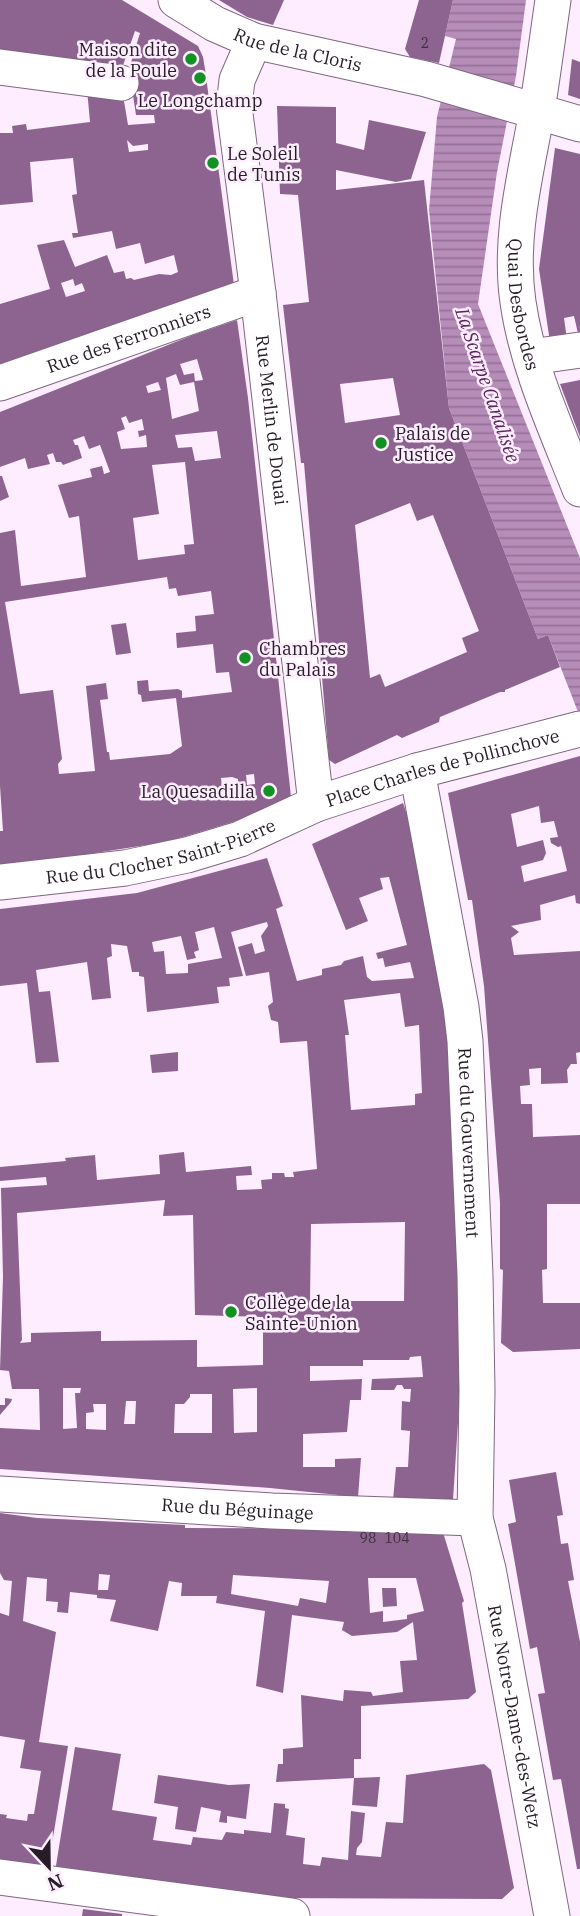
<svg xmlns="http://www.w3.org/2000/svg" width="580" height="1916" font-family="'IBM Plex Serif',serif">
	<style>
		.water { fill: url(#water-rules) }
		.building { fill: #8d6490; fill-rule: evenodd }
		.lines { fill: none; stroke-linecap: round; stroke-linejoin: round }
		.minor-casing { stroke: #7e667f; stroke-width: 37 }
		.minor { stroke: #fff; stroke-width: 35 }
		.poi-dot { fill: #129223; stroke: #fdedfe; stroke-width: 2.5 }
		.labels { text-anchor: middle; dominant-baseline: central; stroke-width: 5; stroke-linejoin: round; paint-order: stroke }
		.number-label { font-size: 14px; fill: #402f41 }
		.street-label { font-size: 18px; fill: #261d27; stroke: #fdedfe }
		.poi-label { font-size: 18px; fill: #261d27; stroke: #fdedfe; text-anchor: start }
		.water-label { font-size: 19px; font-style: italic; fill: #59255e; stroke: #fdedfe }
	</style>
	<defs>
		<pattern id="water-rules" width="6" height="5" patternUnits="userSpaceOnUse" patternTransform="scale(1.75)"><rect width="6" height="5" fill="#b68cb9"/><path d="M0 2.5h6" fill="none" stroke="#947296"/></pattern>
	</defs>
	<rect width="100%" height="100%" fill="#fdedfe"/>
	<!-- water -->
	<path class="water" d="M453,0H526L516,76L497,172L478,304L580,558V717L548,635L538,639L449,408L429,210L437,117L456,39L445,36Z"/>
	<!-- building -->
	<g class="building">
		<path d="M0,0H122L198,46L203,57L205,69L234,285L0,368V304L50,289L37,245L64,240L75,267L107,255L114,273L124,271L126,279L131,278L134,280L159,274L171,275L178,272L174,255L145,264L140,243L116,249L112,231L73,238L72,233H78L72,195L77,194L73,158L30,162L33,202L0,205V133H13L12,126L26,124L27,130L90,122L87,89H122L128,125L155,123L154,115H136L133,95L127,94L124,85L140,33L135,31L120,74L0,57ZM127,140L133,146L148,144V150L129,152ZM73,279L75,286L82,283L85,291L66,297L61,283Z"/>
		<path d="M219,0H284L273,25L247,17Z"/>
		<path d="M419,0H453L439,63L410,57L405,49Z"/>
		<path d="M572,59L580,62V99L568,95Z"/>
		<path d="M277,106L336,107V143L364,150L369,120L426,132L411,179L396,182L336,170V190L424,180L449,408L538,639L548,635L560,667L505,690V692H500L440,717L439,722L402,738L397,735L335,764L329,760L304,463H301L283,305L309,302L298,195L280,194ZM393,378L400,415L345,423L340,384ZM410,503L417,521L433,515L479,631L462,638L467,652L385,687L380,674L370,678L355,525Z"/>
		<path d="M555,148L580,154V342L574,316L564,318L567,340L550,342L539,269Z"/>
		<path d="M237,320L248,398L291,797L283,807L166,842L43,861L0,865V831H3L0,786V533L15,530L21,586L86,577L79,516L69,518L58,485L92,477L90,469L102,466L104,474L110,472L100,445L89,449L84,436L73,440L75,445H78L82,458L63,465L61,462H56L53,453L47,455L50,464L28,469L25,458L0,467V412L193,335ZM197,359L203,380L195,381L194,373L184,375L180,364ZM176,374L180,385L194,382L199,411L172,419L166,378ZM158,382L161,390L148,393L146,386ZM126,416L129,423L142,419L144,430L138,431L139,437L146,435L147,447L121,449L117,432L125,429L121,418ZM217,431L221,458L195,461L192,447L178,448L175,435ZM185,462L194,544L184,545L185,554L138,560L133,518L159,514L152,465ZM167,577L169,589L176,588L178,596L211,591L214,614L195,616L196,631L176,633L177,648L213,644L216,673L229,672L232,692L182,698V691L178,689L149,691L148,680L137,681L138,694L141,695L142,702L176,698L182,746L170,754L110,760L109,752H107L100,700L108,699L106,683L86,686L95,771L59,774L58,764L62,759L53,690L20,694L5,602ZM254,774L255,784L247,785L246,775ZM232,777L238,779V786L222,787L221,778Z"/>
		<path d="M580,380V437L560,384Z"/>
		<path d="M0,476H2L9,497L0,501Z"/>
		<path d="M126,623L131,653L116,655L111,625Z"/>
		<path d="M580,756V904L576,903L575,895L540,905L541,920L511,926L519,932L511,938L514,955L580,951V1052L576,1053L577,1064H571L567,1070L568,1083L541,1084V1068L529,1069L530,1085L520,1086L521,1104H532L533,1137L580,1135V1204H547V1269L542,1270L543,1303H580V1349L513,1352L501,1343L503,1270L500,1269V1203L484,986L472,900H468L448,793ZM539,806L541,823L554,821L558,837L550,838L551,843L558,847L561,846L567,871L524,882L521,866L543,860L546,853L543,840L517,847L511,814Z"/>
		<path d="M403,803L417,844L450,1020L461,1376L453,1500H393L396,1467H408L410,1431L401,1430L402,1401L410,1402L411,1389H404L402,1385H397L394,1390H371L372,1379L423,1377L421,1356L410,1357L409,1360H363V1366H310V1381L362,1379L361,1400H350L347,1432L303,1434V1467H335V1459L361,1458L358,1497L270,1488L0,1469V1428L40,1430L39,1389H12L9,1371L0,1370L3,1277L1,1188L47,1185L46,1177L0,1181V1167L66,1161L65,1158L95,1155L97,1180L160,1174L159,1155L184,1152L186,1172L251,1166L252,1175L236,1176L237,1190L262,1189L261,1180L272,1179V1173H284L285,1177H294L293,1172L317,1169L307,1041L280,1043L278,1022L271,1020L268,1006L273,1002L269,972L246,976L238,947L252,943L255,954L265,951L261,936L268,926L267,922L231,932L243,976L229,978L230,986L217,987L219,1003L147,1012L144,977L139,976V972H132L127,946L111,944L112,956L107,958L111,998L92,1000L87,962L36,970L39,992L50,991L59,1062L36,1063L27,983L0,986V909L137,893L267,858L283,906L276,909L297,981L322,975V969L341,965L344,961L363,956L367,977L372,981L414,978L410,962L385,967L383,958L378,959L376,953L407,945L389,877L380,878L383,889L359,898L368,921L346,930L312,844ZM214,927L222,958L188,964V973L166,974L164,951L154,952L152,942L181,936L187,960L196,958L194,952L199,950L195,932ZM400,993L405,1027L419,1025L422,1093L415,1094V1105L351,1110L345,1035H349L344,1000ZM165,1200L163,1216L193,1215L195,1315L263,1317V1365L197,1367V1340L101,1341V1331L31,1333V1342L20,1343L22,1340L17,1213ZM405,1222L404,1301H310L311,1224ZM63,1388H81L80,1393H75L77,1428L63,1429ZM257,1388V1432L234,1433L233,1389ZM190,1394H212V1433H174L175,1404H184L190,1397ZM126,1401H136L135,1424H124ZM93,1404H106V1430L86,1429V1413L94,1412Z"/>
		<path d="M178,1052V1071L152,1073L150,1055Z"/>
		<path d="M5,1398L12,1399L11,1402L0,1415V1405H5Z"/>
		<path d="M556,1472L563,1515L557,1516L561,1544L568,1543L574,1580L568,1581L580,1642V1869H577L561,1779L553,1780L538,1694L545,1693L537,1647L530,1649L508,1524L516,1522L509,1480Z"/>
		<path d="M0,1513L37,1518L185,1525V1528L442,1529L464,1601L462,1603L476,1692L468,1699L361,1706V1759H354V1778L276,1782L278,1764H283V1749L303,1747L301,1695L343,1701L344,1690L371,1692L373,1696L403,1692L400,1661L417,1660L413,1622L397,1632L352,1636L342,1630L344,1622L292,1615L283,1693L256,1686L265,1611L216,1603L217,1596H181L182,1583L169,1581L158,1631L110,1621L116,1600L97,1598V1595L70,1592L68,1613L57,1612L58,1602L46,1601L47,1579L27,1577L23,1621L56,1632L39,1742L68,1746L47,1874L0,1867V1814L7,1815L6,1818L27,1821L28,1814H34L41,1771L20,1768L25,1740L0,1736V1613L9,1616L12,1581L4,1580L0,1573ZM99,1574L110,1575L108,1590H98ZM233,1575L329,1581L326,1603L300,1598L298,1606L231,1594ZM368,1578H416L424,1611L407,1615V1619L383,1622V1611L370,1613Z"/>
		<path d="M382,1588H396L397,1606L383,1607Z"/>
		<path d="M75,1747L121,1754L112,1810L157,1817L153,1840L191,1845L193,1837L222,1840L226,1832L244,1834V1830L271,1833L274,1803L285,1804V1808L289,1809L286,1835L305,1838L303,1864L320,1866L322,1857L348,1860L351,1811L365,1813L362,1842L357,1848L356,1855L381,1857L386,1822L403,1823L406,1775L484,1764L491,1770L514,1888L502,1899L264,1898L55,1872Z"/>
		<path d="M158,1775L229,1785L250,1784L246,1819L227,1816V1823L219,1822L221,1811L201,1807L196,1832L175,1829L178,1807L154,1803Z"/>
		<path d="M380,1777L377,1807L352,1805L354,1778Z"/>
		<path d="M83,1909L122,1914V1916H82Z"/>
	</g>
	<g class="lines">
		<!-- minor casing -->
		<g class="minor-casing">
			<g id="minor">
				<path id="s1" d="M176,0L215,24L254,41L426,79L580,124"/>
				<path id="s2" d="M553,0C547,41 542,81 535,122C524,181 509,241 518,302C527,366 556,428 580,489"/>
				<path id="s3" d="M254,41L237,80L234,106L258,293L316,804"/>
				<path d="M0,67L121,83"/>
				<path d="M531,357L580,350"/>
				<path id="s4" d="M0,383L258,293"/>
				<path id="s5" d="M417,771L461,1007L465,1041L475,1275L477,1391L475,1518L488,1569L552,1916"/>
				<path id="s6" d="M0,882L125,868L187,855L240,839L316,804L417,771L580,729"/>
				<path id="s7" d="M0,1494L272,1511L475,1518"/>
				<path d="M0,1877L292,1916"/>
			</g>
		</g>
		<!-- minor -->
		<use href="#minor" class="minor"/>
	</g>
	<!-- markers -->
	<g class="poi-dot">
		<circle cx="191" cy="59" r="7"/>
		<circle cx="200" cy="78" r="7"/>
		<circle cx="213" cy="163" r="7"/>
		<circle cx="381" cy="443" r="7"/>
		<circle cx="245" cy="658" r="7"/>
		<circle cx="269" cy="791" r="7"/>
		<circle cx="231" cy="1312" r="7"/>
	</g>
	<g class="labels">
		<!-- number labels -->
		<g class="number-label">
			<text x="425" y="43">2</text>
			<text x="368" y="1538">98</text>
			<text x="397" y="1538">104</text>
		</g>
		<!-- street labels -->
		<g class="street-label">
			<text stroke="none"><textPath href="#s1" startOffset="133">Rue de la Cloris</textPath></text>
			<text stroke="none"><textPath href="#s2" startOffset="308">Quai Desbordes</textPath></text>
			<text stroke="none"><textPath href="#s4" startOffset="136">Rue des Ferronniers</textPath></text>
			<text stroke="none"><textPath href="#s3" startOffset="385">Rue Merlin de Douai</textPath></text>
			<text stroke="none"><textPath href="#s6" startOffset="460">Place Charles de Pollinchove</textPath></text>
			<text stroke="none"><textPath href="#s6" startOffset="164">Rue du Clocher Saint-Pierre</textPath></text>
			<text stroke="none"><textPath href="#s5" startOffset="376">Rue du Gouvernement</textPath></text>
			<text stroke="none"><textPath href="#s7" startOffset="238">Rue du Béguinage</textPath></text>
			<text stroke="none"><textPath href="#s5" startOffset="954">Rue Notre-Dame-des-Wetz</textPath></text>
		</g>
		<!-- poi labels -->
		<g class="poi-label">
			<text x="177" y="49" text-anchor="end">Maison dite<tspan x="177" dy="21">de la Poule</tspan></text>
			<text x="200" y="100" text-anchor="middle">Le Longchamp</text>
			<text x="227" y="153">Le Soleil<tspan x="227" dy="21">de Tunis</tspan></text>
			<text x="395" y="433">Palais de<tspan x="395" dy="21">Justice</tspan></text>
			<text x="259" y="648">Chambres<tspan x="259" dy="21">du Palais</tspan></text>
			<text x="255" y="791" text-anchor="end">La Quesadilla</text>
			<text x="245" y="1302">Collège de la<tspan x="245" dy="21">Sainte-Union</tspan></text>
		</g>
		<!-- water labels -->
		<g class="water-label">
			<text transform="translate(488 385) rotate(71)">La Scarpe Canalisée</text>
		</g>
	</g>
	<!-- north arrow -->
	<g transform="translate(49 1867) rotate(158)" stroke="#fdedfe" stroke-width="5" paint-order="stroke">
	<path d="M0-5L12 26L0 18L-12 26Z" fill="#261d27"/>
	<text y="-10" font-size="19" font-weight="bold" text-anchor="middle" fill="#261d27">N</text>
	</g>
</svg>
